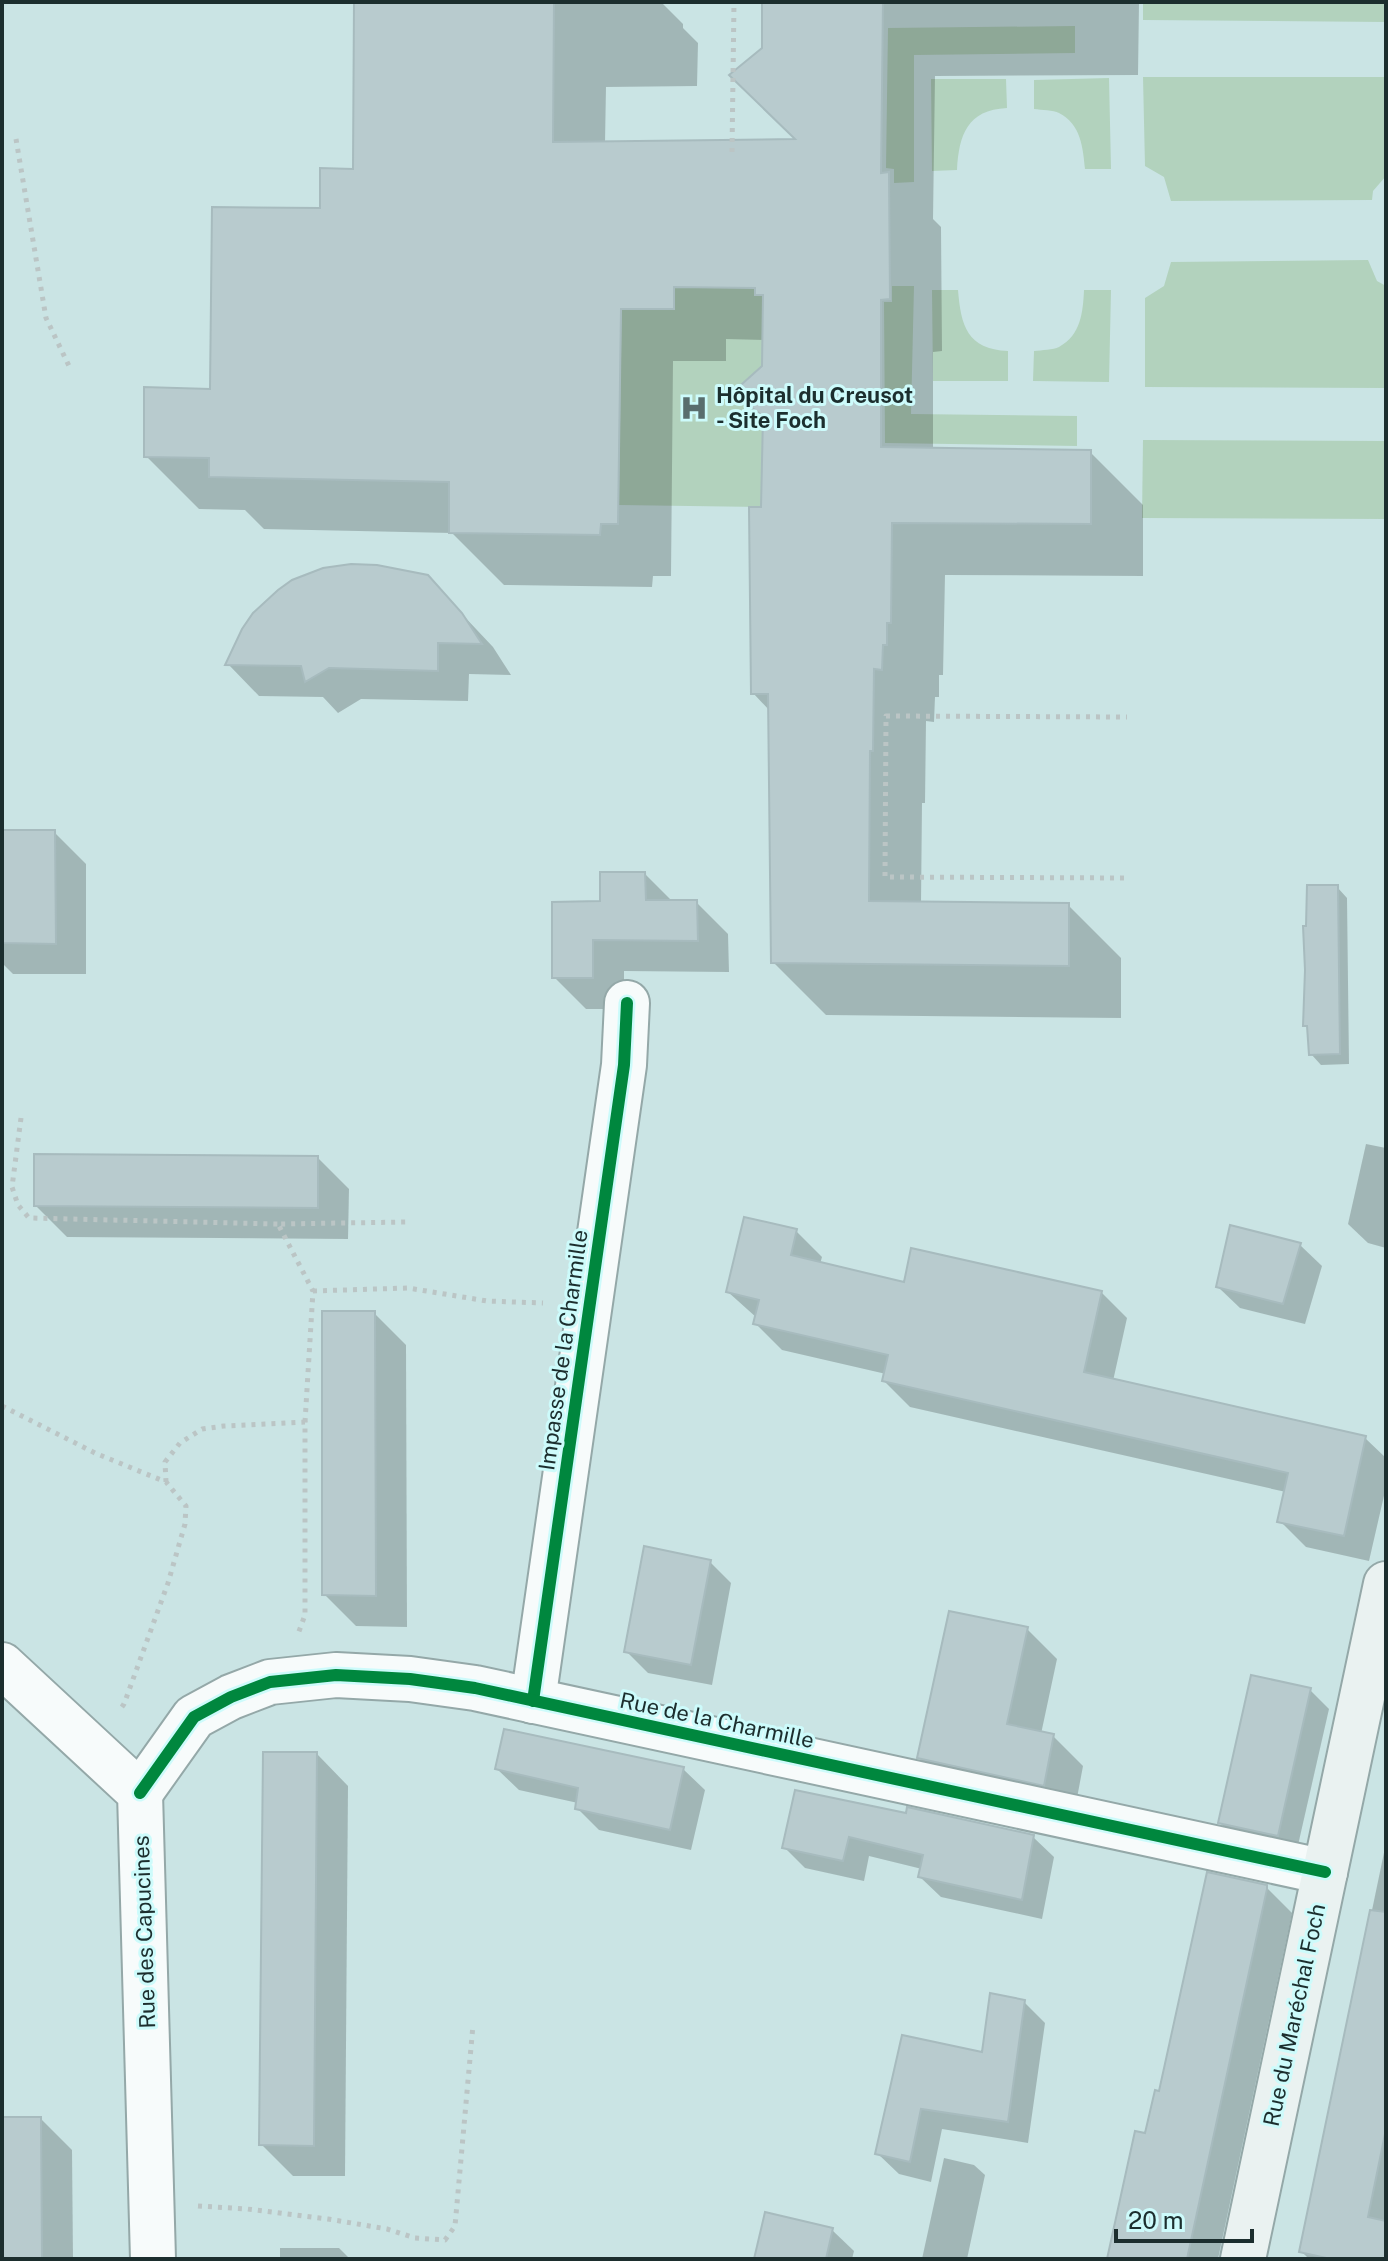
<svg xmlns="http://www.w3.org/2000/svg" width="1388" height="2261" font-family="'Public Sans',sans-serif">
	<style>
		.green { fill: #b2d2bd }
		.shadow { fill: #0003 }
		.building { fill: #b8cbce; stroke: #a7bbbe; stroke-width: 2 }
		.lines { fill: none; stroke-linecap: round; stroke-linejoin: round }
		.street-casing { stroke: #94a8a8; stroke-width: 48 }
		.secondary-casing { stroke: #94a8a8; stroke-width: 48 }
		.path { stroke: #bbc5c5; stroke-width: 5; stroke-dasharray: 4 6; stroke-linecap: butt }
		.street { stroke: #f7fbfb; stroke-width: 44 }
		.secondary { stroke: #eaf2f1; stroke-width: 44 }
		.cycleway-casing { stroke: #cdfbfb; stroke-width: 17 }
		.cycleway { stroke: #00873e; stroke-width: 12 }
		.labels { text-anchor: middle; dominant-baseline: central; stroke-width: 6; stroke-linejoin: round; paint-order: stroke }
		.poi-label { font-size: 22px; font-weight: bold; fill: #1c2e2e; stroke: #cdfbfb; text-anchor: start }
		.street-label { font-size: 22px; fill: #1c2e2e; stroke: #cdfbfb }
	</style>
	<rect width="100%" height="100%" fill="#cae4e4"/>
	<!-- green -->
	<g class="green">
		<path d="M1143,2H1386V22L1143,20Z"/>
		<path d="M1075,26V53L914,55V182L894,183V169L886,168L888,28Z"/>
		<path d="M1143,77H1386V176L1373,191L1372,200L1171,201L1164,177L1145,166Z"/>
		<path d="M1109,78L1111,169H1085C1083,148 1081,124 1059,113C1053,110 1042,110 1034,109V80Z"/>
		<path d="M931,79H1006L1007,108C967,110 959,135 957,170L932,171Z"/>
		<path d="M1368,260L1377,281L1386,286V388L1145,387V298L1164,286L1171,262Z"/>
		<path d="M622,286L755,288V295H763L762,376L739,398L751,408H763L761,507L619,505Z"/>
		<path d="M892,286H914L911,414L1077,416V446L885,443L884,302H892Z"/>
		<path d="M932,290H958C961,326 967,349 1008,351V381H933Z"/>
		<path d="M1084,290H1111L1109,382L1033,381L1034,351C1042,350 1053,350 1059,347C1081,335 1083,312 1084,290Z"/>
		<path d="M1143,440L1386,441V519L1142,518Z"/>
	</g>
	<!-- shadow -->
	<g class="shadow">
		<path d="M356,2H661L683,24V28L698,43L697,86L606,87L605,143L798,141L764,49V2L1139,3L1138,75L935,76L933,219L941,227L942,351L933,352V450L1090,452L1143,505V576L945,575L943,675H939V697H935L934,722L926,721L925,803H922L921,904L1068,905L1121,958V1018L826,1015L773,962L770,711L753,693L763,509L764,422L735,393L764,367V340L726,339V361H673L671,576H653L652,587L504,585L452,533L264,529L245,510L199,509L146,456L212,391L322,210L355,171Z"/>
		<path d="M427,577L493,647L511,675L469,674L468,701L361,699L338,713L323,697L259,696L228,664Z"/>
		<path d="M2,832H54L86,864V974H13L2,963Z"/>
		<path d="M645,874L673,902H696L728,934L729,972L624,971V1009H586L554,977L602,903Z"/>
		<path d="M1337,887L1347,898L1349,1064L1321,1065L1311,1054L1310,1030L1305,1025L1308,928Z"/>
		<path d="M1366,1144L1386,1148V1248L1368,1243L1348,1224Z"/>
		<path d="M318,1158L349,1189L348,1239L67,1237L36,1206Z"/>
		<path d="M796,1231L822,1257L820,1264L905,1284L1101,1292L1127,1318L1113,1381L1365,1438L1386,1458V1487L1369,1561L1306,1547L1280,1521L1286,1492L910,1407L884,1381L886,1374L782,1350L756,1324L757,1318L728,1292Z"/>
		<path d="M1300,1245L1322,1266L1305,1324L1240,1308L1218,1287Z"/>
		<path d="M374,1313L406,1345L407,1627L356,1626L324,1594Z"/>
		<path d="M710,1562L731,1583L712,1685L648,1673L626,1651Z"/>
		<path d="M1027,1629L1057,1659L1041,1734L1053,1736L1083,1766L1074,1814L949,1787L919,1758Z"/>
		<path d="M1310,1690L1329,1709L1296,1854L1239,1842L1220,1823Z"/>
		<path d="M317,1754L348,1786L345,2176H293L261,2144Z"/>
		<path d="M497,1769H683L705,1790L691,1850L599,1830L577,1808L578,1803L519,1790Z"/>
		<path d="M907,1815L1033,1837L1054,1857L1042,1919L941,1897L920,1877L922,1869L869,1856L864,1881L805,1868L785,1848Z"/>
		<path d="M1386,1843V2259H1309L1301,2251Z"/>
		<path d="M1266,1887L1292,1913L1218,2259H1109L1161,2093Z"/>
		<path d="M1024,2002L1045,2023L1028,2143L942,2129L931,2182L899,2174L877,2153L904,2038L984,2055Z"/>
		<path d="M2,2119H41L72,2150L73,2259H2Z"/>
		<path d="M944,2158L974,2165L985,2175L967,2259H922Z"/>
		<path d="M832,2230L854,2251L852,2259H756Z"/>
		<path d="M280,2248H339L350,2259H280Z"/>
	</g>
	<!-- building -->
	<g class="building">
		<path d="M354,2H554L553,142L795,139L729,75L762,48V2H883L881,173L889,172L890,299L881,300V447L1091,450V524L892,523L891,623H887V645H883L882,670L874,669L873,751H870L869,901L1069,903V966L771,963L768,694H751L749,507H761L763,416L732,393L762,366L763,295H755V288L674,287V309H621L618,524H601L600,535L449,533V482L209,477V458L144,457V387L210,389L212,207L320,208V168L353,169Z"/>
		<path d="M351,564L377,565L428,575L462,613L482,644L438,643V671L329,668L305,682L301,666L225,665L242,629L253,613L278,590L292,580L323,568Z"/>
		<path d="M2,830H55L56,944L2,943Z"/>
		<path d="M600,872H645L646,900H697L698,941L593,940V978H552V902L600,901Z"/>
		<path d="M1307,885H1338L1340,1054L1309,1055L1307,1026H1303L1305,970L1303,926H1306Z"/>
		<path d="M34,1154L318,1156V1208L34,1206Z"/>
		<path d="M744,1217L797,1229L791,1255L904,1282L911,1248L1102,1291L1084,1372L1366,1436L1344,1536L1277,1522L1288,1473L882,1381L888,1355L753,1324L759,1300L726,1292Z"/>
		<path d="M1230,1225L1301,1243L1283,1304L1216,1287Z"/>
		<path d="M322,1311H375L376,1596L322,1595Z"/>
		<path d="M644,1546L711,1560L691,1665L624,1652Z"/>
		<path d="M949,1611L1028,1627L1007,1724L1054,1734L1044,1786L917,1758Z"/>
		<path d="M1251,1675L1311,1688L1278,1836L1218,1823Z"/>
		<path d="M504,1729L684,1767L670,1830L575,1809L578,1788L495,1769Z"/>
		<path d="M263,1752H317L314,2146L259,2145Z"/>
		<path d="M795,1790L906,1813L907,1807L1034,1835L1022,1900L918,1877L923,1855L849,1837L843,1861L782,1848Z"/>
		<path d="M1207,1872L1267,1885V1889L1187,2259H1107L1135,2131L1145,2133L1155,2090L1159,2091Z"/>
		<path d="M1370,1910L1386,1912V2129L1368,2217L1386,2221V2259H1331L1299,2252Z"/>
		<path d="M990,1993L1025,2000L1008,2122L921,2109L910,2162L875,2154L902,2035L982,2052Z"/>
		<path d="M2,2117H41L42,2259H2Z"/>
		<path d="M765,2212L833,2228L826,2259H754Z"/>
	</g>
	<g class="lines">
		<!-- street casing -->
		<g class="street-casing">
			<g id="street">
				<path d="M2,1665L140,1793L153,2259"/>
				<path d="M533,1701L624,1065L627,1003"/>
				<path d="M140,1793L194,1717L231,1697L270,1682L336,1675L410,1679L475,1688L1325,1872"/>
			</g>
		</g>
		<!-- secondary casing -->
		<g class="secondary-casing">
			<path id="secondary" d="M1243,2259L1386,1584"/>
		</g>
		<!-- path -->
		<g class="path">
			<path d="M16,139L46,318L70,368"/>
			<path d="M732,152L734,2"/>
			<path d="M1124,878L885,877L886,716L1127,717"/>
			<path d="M21,1118L12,1187L18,1205L29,1218L278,1224"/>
			<path d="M313,1291L408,1288L487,1301L543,1303"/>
			<path d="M2,1406L95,1453L166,1482L186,1506L185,1524L168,1583L124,1704L119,1711"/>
			<path d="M305,1422L313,1291L278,1224L407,1222"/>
			<path d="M166,1482L165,1462L180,1443L202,1429L224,1426L305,1422V1615L298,1634"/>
			<path d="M198,2206L247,2209L328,2219L387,2229L415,2238L445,2240L455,2226L473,2025"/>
		</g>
		<!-- street -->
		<use href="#street" class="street"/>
		<!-- secondary -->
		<use href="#secondary" class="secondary"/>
		<!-- cycleway casing -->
		<g class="cycleway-casing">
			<g id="cycleway">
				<path d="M533,1701L624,1065L627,1003"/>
				<path d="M140,1793L194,1717L231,1697L270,1682L336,1675L410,1679L475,1688L1325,1872"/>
			</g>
		</g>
		<!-- cycleway -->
		<use href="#cycleway" class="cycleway"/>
	</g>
	<!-- icons -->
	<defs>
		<g id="hospital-bare" transform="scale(2.16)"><path d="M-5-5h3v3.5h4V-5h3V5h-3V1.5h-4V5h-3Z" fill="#596e6e" stroke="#cdfbfb" stroke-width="2.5" paint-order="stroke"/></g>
	</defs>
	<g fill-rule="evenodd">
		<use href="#hospital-bare" x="694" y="408"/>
	</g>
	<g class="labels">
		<!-- poi labels -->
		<g class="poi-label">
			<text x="716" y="395">Hôpital du Creusot<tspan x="716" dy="25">- Site Foch</tspan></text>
		</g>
		<!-- street labels -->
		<g class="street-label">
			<text transform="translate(563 1350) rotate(-82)">Impasse de la Charmille</text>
			<text transform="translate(717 1720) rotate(12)">Rue de la Charmille</text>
			<text transform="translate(144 1932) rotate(-92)">Rue des Capucines</text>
			<text transform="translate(1294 2015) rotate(-78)">Rue du Maréchal Foch</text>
		</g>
	</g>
	<!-- border -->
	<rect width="1388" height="2261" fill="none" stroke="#1c2e2e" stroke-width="8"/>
	<!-- scale -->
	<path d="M1116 2229v12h136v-12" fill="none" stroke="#1c2e2e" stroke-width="4"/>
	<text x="1128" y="2229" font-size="24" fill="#1c2e2e" stroke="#cdfbfb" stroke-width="6" paint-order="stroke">20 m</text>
</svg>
